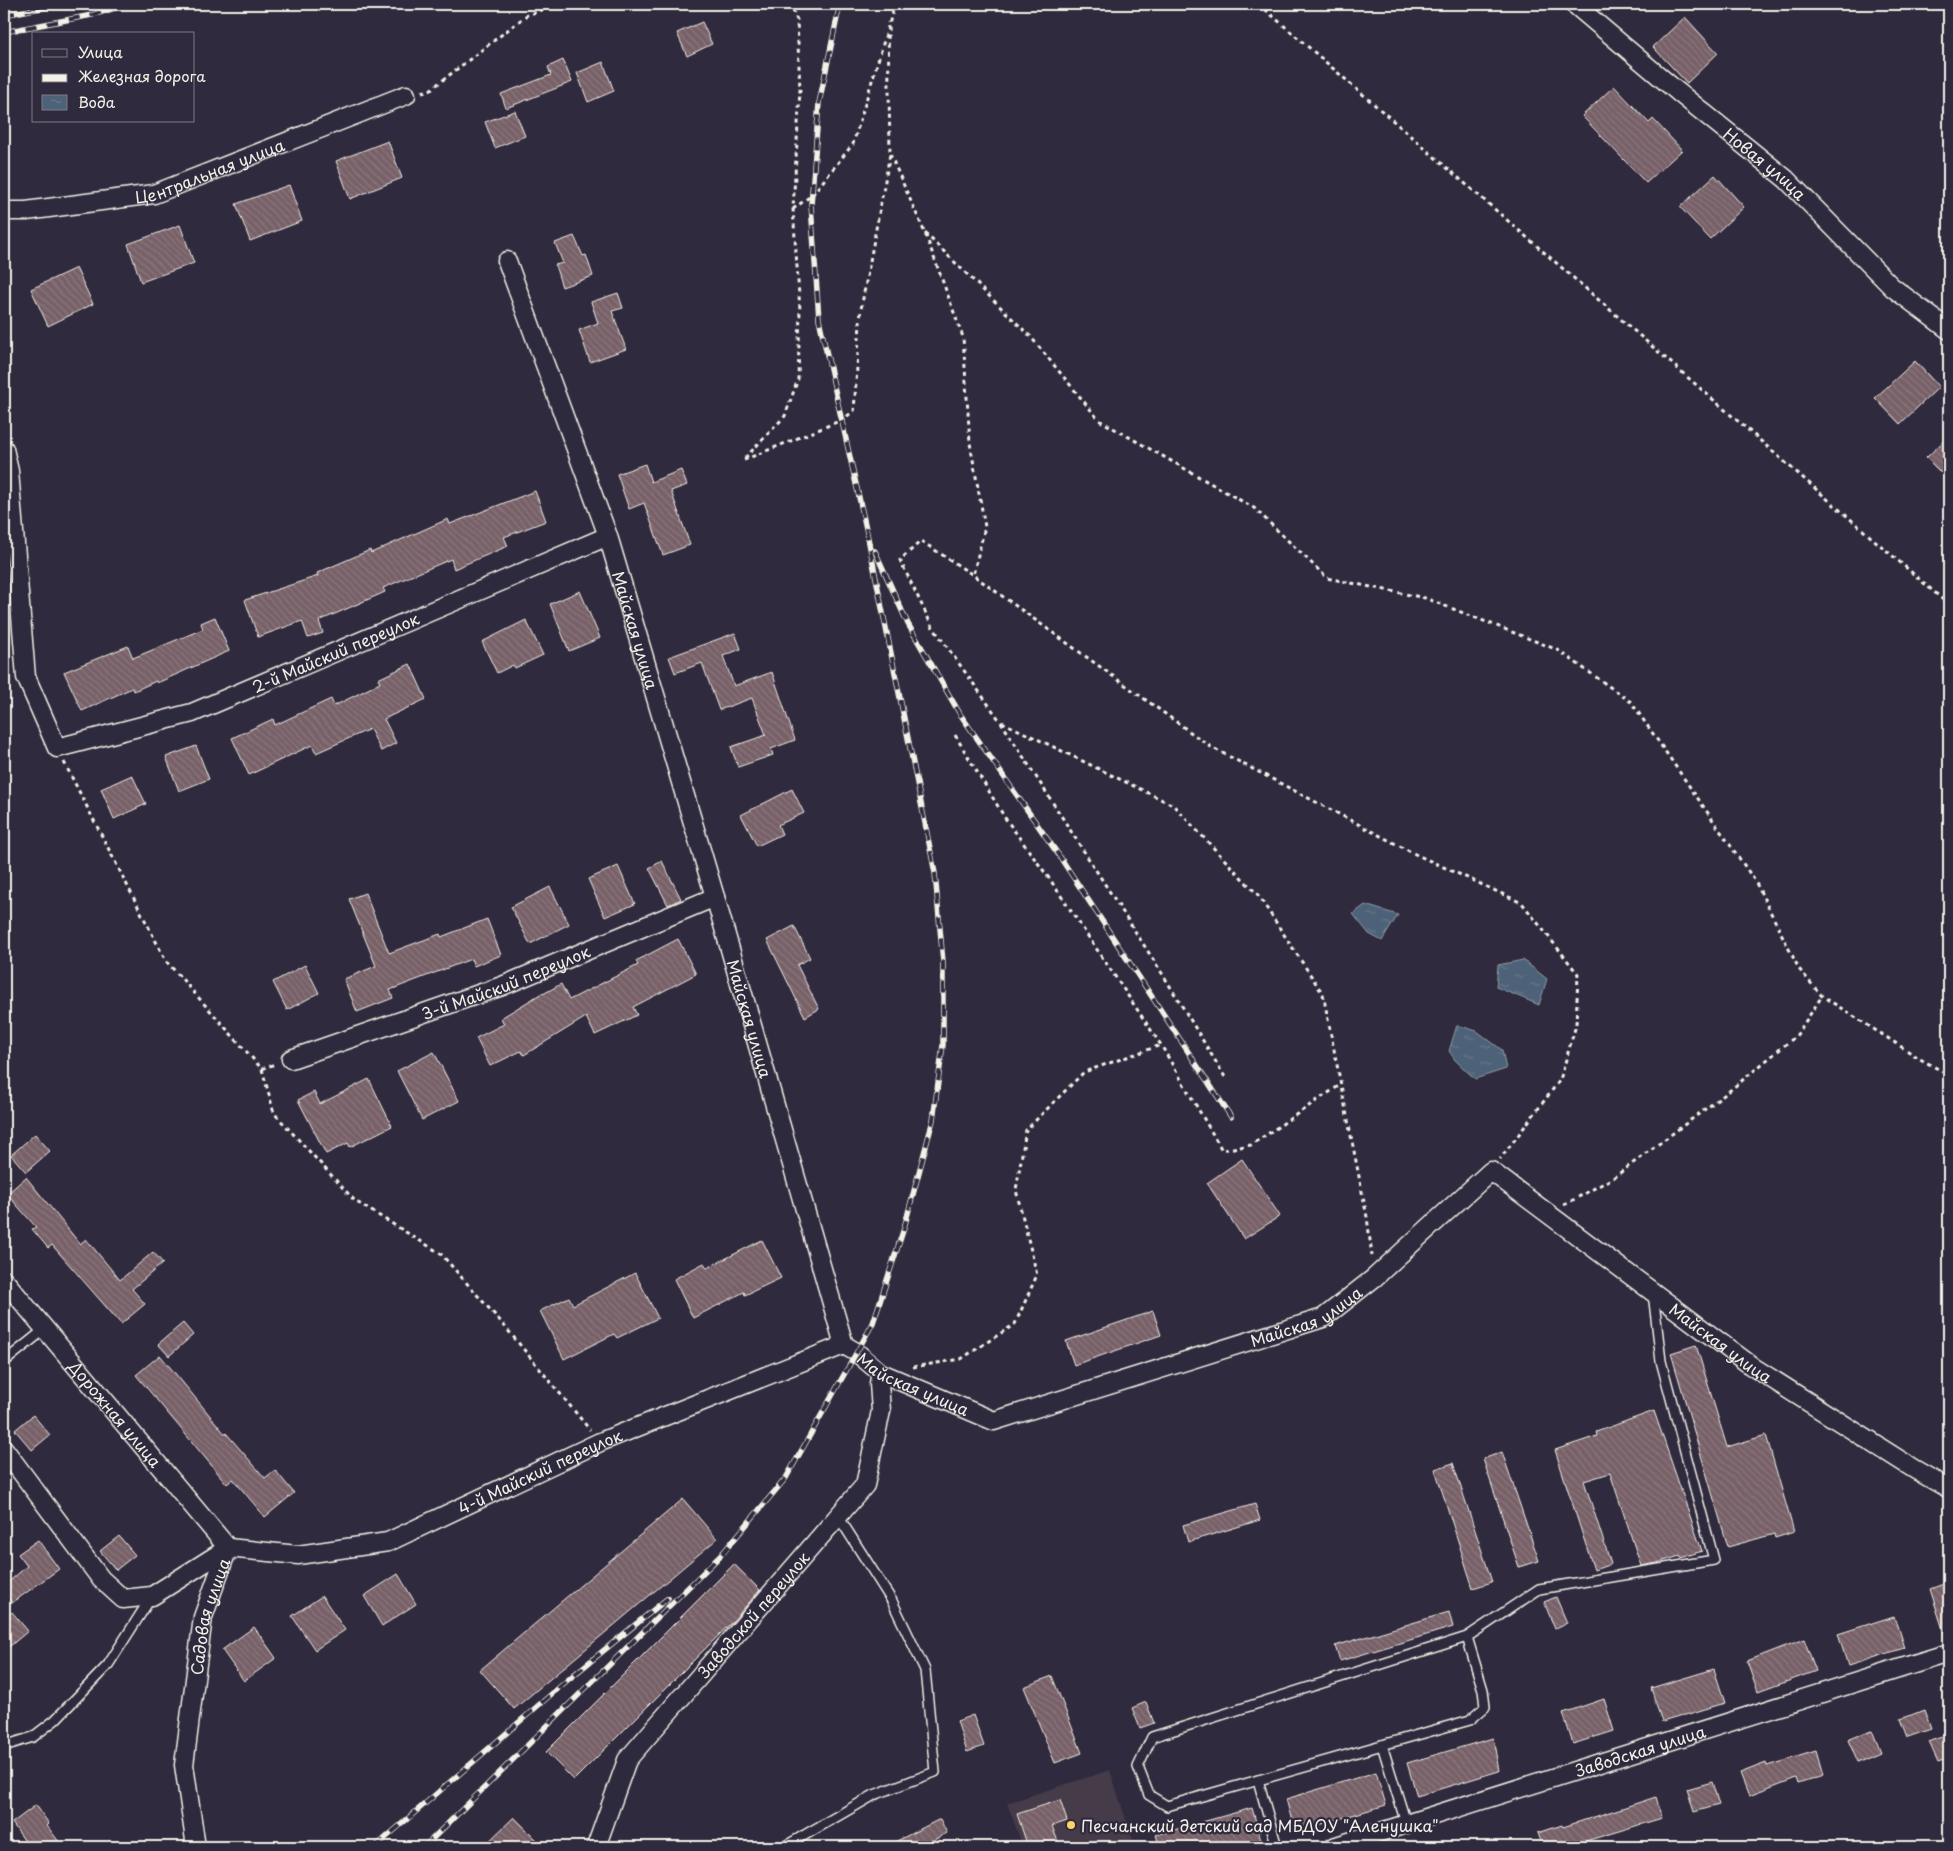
<svg xmlns="http://www.w3.org/2000/svg" width="1953" height="1851" font-family="'Playpen Sans',sans-serif">
	<style>
		.built { fill: #453a4a }
		.water { fill: url(#water-ripples); stroke: #909ba5 }
		.building { fill: url(#building-back-hatch); stroke: #f4f1e8 }
		.lines { fill: none; stroke-linecap: round; stroke-linejoin: round }
		.lane-casing { stroke: #f4f1e8; stroke-width: 12 }
		.street-casing { stroke: #f4f1e8; stroke-width: 21 }
		.path { stroke: #f4f1e8; stroke-width: 3; stroke-dasharray: 4 4; stroke-linecap: butt }
		.lane { stroke: #2f2a3d; stroke-width: 9 }
		.street { stroke: #2f2a3d; stroke-width: 18 }
		.rail-casing { stroke: #f4f1e8; stroke-width: 5.5 }
		.rail { stroke: #2f2a3d; stroke-width: 4; stroke-dasharray: 11; stroke-linecap: butt }
		.poi-dot { fill: #ffd166; stroke: #2f2a3d; stroke-width: 2 }
		.labels { text-anchor: middle; dominant-baseline: central; stroke-width: 4.5; stroke-linejoin: round; paint-order: stroke }
		.street-label { font-size: 16px; fill: #f4f1e8; stroke: #2f2a3d }
		.poi-label { font-size: 16px; fill: #f4f1e8; stroke: #2f2a3d; text-anchor: start }
	</style>
	<defs>
		<pattern id="water-ripples" width="26" height="14" patternUnits="userSpaceOnUse" patternTransform="scale(1.25)"><rect width="26" height="14" fill="#4d6278"/><path d="M2 4q2-2 4 0t4 0M15 11q2-2 4 0t4 0" fill="none" stroke="#67798b"/></pattern>
		<pattern id="building-back-hatch" width="6" height="6" patternUnits="userSpaceOnUse" patternTransform="scale(1.25)"><rect width="6" height="6" fill="#776067"/><path d="M-1 5l2 2M0 0l6 6M5-1l2 2" fill="none" stroke="#8b777d"/></pattern>
	</defs>
	<rect width="100%" height="100%" fill="#2f2a3d"/>
	<filter id="ink" filterUnits="userSpaceOnUse"><feTurbulence type="fractalNoise" baseFrequency=".02" numOctaves="2"/><feDisplacementMap in="SourceGraphic" scale="10" xChannelSelector="R" yChannelSelector="G"/><feConvolveMatrix kernelMatrix="1 2 1 2 8 2 1 2 1" color-interpolation-filters="sRGB"/></filter>
	<g filter="url(#ink)">
		<!-- built -->
		<path class="built" d="M1110,1770L1135,1847H1023L1007,1803Z"/>
		<!-- water -->
		<g class="water">
			<path d="M1365,905L1398,915L1382,941L1369,934L1353,914Z"/>
			<path d="M1523,960L1547,979L1539,1005L1496,987L1498,965Z"/>
			<path d="M1457,1025L1477,1031L1502,1050L1506,1069L1475,1079L1455,1060L1449,1051Z"/>
		</g>
		<!-- building -->
		<g class="building">
			<path d="M1685,17L1718,53L1687,83L1653,47Z"/>
			<path d="M702,22L712,44L687,56L677,33Z"/>
			<path d="M563,60L572,82L506,108L501,94L551,75L548,67Z"/>
			<path d="M603,62L614,91L588,102L577,73Z"/>
			<path d="M1614,86L1649,123L1653,119L1682,150L1646,183L1582,116Z"/>
			<path d="M515,111L525,136L495,148L485,122Z"/>
			<path d="M388,141L402,178L350,199L336,161Z"/>
			<path d="M1715,175L1744,207L1710,239L1680,207Z"/>
			<path d="M289,185L302,221L250,241L236,204Z"/>
			<path d="M180,225L194,263L141,282L128,244Z"/>
			<path d="M574,236L583,256L586,255L593,276L562,287L555,265L563,263L555,243Z"/>
			<path d="M76,268L93,304L48,326L31,289Z"/>
			<path d="M618,293L623,308L612,311L626,349L590,362L579,330L598,323L591,302Z"/>
			<path d="M1915,361L1939,387L1900,424L1875,398Z"/>
			<path d="M1949,436V466L1941,473L1926,458Z"/>
			<path d="M645,464L651,482L681,470L687,485L671,491L690,545L663,555L644,503L629,509L617,474Z"/>
			<path d="M535,491L546,521L504,537L508,546L454,569L451,559L383,588L385,592L319,621L323,633L308,638L302,621L258,637L245,600L318,576L317,573L370,550L371,553L448,519L450,524Z"/>
			<path d="M580,591L600,638L569,651L550,604Z"/>
			<path d="M215,617L229,651L157,683L156,681L134,691L132,688L82,711L64,672L128,646L133,658L203,629L201,623Z"/>
			<path d="M526,620L543,655L515,668L513,665L497,673L482,642Z"/>
			<path d="M735,633L741,649L723,656L734,686L772,672L795,740L771,749L773,755L738,767L731,747L766,735L752,698L719,710L702,663L675,673L669,657Z"/>
			<path d="M410,664L426,699L384,719L396,743L381,751L370,729L316,753L312,745L249,775L232,738L273,719L275,725L331,699L334,706L380,683L378,679Z"/>
			<path d="M196,746L209,779L179,791L166,757Z"/>
			<path d="M132,775L146,804L114,819L101,789Z"/>
			<path d="M792,789L804,813L778,825L782,834L757,846L741,815Z"/>
			<path d="M662,861L681,899L668,905L649,868Z"/>
			<path d="M618,866L635,904L605,917L588,879Z"/>
			<path d="M550,887L569,924L530,944L511,907Z"/>
			<path d="M365,893L389,953L440,934L441,937L487,919L501,955L474,966L471,959L390,990L393,998L357,1012L344,979L376,966L349,899Z"/>
			<path d="M794,926L810,958L797,965L819,1009L805,1017L767,940Z"/>
			<path d="M678,939L696,974L633,1007L637,1015L595,1035L586,1017L524,1055L521,1051L490,1066L476,1038L504,1024L501,1018L542,993L543,994L561,984L569,1000L638,965L636,961Z"/>
			<path d="M305,965L319,993L287,1010L273,982Z"/>
			<path d="M434,1052L459,1101L422,1120L397,1071Z"/>
			<path d="M369,1079L392,1126L350,1147L348,1143L326,1154L298,1100L314,1092L320,1104Z"/>
			<path d="M35,1134L50,1151L26,1172L11,1155Z"/>
			<path d="M1242,1159L1280,1216L1244,1239L1207,1183Z"/>
			<path d="M26,1177L80,1244L86,1239L120,1280L153,1252L163,1263L132,1289L145,1304L121,1324L52,1245L48,1248L32,1229L36,1227L7,1194Z"/>
			<path d="M762,1240L781,1278L745,1295L744,1292L693,1318L674,1279L704,1263L707,1268Z"/>
			<path d="M635,1273L658,1318L617,1338L614,1334L564,1359L540,1311L569,1297L573,1305Z"/>
			<path d="M1153,1311L1161,1335L1074,1365L1066,1341Z"/>
			<path d="M183,1323L193,1335L169,1356L158,1344Z"/>
			<path d="M1696,1345L1727,1447L1766,1435L1794,1532L1775,1538L1774,1534L1728,1547L1671,1353Z"/>
			<path d="M160,1355L225,1434L226,1433L265,1478L275,1470L294,1493L265,1517L233,1479L227,1484L136,1375Z"/>
			<path d="M1654,1411L1702,1551L1681,1558L1680,1556L1657,1563L1641,1566L1610,1473L1584,1481L1611,1564L1594,1570L1555,1450L1597,1436L1596,1432Z"/>
			<path d="M33,1415L50,1435L32,1450L15,1430Z"/>
			<path d="M1502,1452L1539,1561L1519,1567L1483,1459Z"/>
			<path d="M1453,1463L1492,1582L1473,1588L1435,1469Z"/>
			<path d="M683,1499L717,1539L514,1709L480,1670Z"/>
			<path d="M1255,1504L1260,1520L1188,1542L1183,1525Z"/>
			<path d="M119,1536L135,1555L116,1570L100,1551Z"/>
			<path d="M38,1540L59,1569L12,1603L4,1593V1586L27,1566L18,1554Z"/>
			<path d="M734,1564L760,1590L732,1622L574,1780L546,1752Z"/>
			<path d="M398,1574L416,1604L382,1626L364,1596Z"/>
			<path d="M1949,1582V1639H1946L1930,1589Z"/>
			<path d="M322,1596L345,1630L315,1650L292,1616Z"/>
			<path d="M1556,1597L1567,1623L1555,1629L1544,1602Z"/>
			<path d="M12,1612L28,1631L4,1651V1619Z"/>
			<path d="M1449,1612L1453,1627L1340,1661L1335,1646Z"/>
			<path d="M1894,1616L1904,1648L1848,1666L1838,1634Z"/>
			<path d="M254,1627L276,1658L244,1681L222,1650Z"/>
			<path d="M1804,1639L1816,1671L1758,1692L1747,1661Z"/>
			<path d="M1714,1669L1725,1703L1662,1722L1651,1688Z"/>
			<path d="M1052,1676L1082,1753L1055,1763L1024,1687Z"/>
			<path d="M1604,1699L1614,1731L1573,1744L1563,1713Z"/>
			<path d="M1146,1702L1154,1723L1140,1728L1132,1708Z"/>
			<path d="M1924,1710L1931,1729L1908,1737L1901,1719Z"/>
			<path d="M973,1715L984,1746L967,1752L957,1721Z"/>
			<path d="M1872,1730L1881,1753L1858,1763L1848,1740Z"/>
			<path d="M1949,1734V1758L1938,1762L1929,1742Z"/>
			<path d="M1493,1738L1499,1771L1417,1796L1407,1763Z"/>
			<path d="M1816,1751L1823,1776L1798,1784L1796,1778L1749,1796L1740,1773L1766,1763L1767,1766Z"/>
			<path d="M1376,1772L1386,1805L1295,1832L1286,1799Z"/>
			<path d="M1712,1782L1719,1805L1694,1812L1687,1789Z"/>
			<path d="M1656,1797L1662,1818L1566,1847H1543L1538,1833L1562,1825L1563,1827Z"/>
			<path d="M1060,1800L1067,1821L1052,1826L1060,1847H1028L1017,1814Z"/>
			<path d="M36,1805L49,1824L47,1826L63,1847H29L12,1823Z"/>
			<path d="M1252,1808L1262,1843L1245,1847H1160L1156,1835Z"/>
			<path d="M514,1817L544,1847H483Z"/>
			<path d="M940,1819L947,1833L920,1847H885Z"/>
		</g>
		<g class="lines">
			<!-- lane casing -->
			<g class="lane-casing">
				<g id="lane">
					<path d="M4,1362L45,1329"/>
					<path d="M1467,1637L1483,1690L1485,1707L1470,1720L1167,1806L1149,1795L1138,1767L1152,1737L1467,1637L1539,1589L1714,1560L1661,1361L1653,1293"/>
					<path d="M1382,1745L1406,1823"/>
					<path d="M4,1746L33,1737L55,1720L108,1665L152,1596"/>
					<path d="M1258,1780L1277,1847"/>
					<path d="M784,1847L874,1795L935,1772L925,1670L892,1601L838,1516"/>
				</g>
			</g>
			<!-- street casing -->
			<g class="street-casing">
				<g id="street">
					<path id="s1" d="M1574,4L1678,92L1786,179L1892,287L1949,330"/>
					<path id="s2" d="M4,211H26L154,194L406,95"/>
					<path id="s3" d="M507,261L608,536L715,897L844,1345L856,1352L881,1373L994,1421L1323,1318L1374,1278L1491,1171L1753,1367L1914,1469L1949,1489"/>
					<path id="s4" d="M4,449L9,471L26,677L57,748L192,713L608,536"/>
					<path id="s5" d="M291,1059L502,986L715,897"/>
					<path id="s6" d="M4,1280L228,1548"/>
					<path d="M4,1449L101,1579L123,1599L152,1596L228,1548"/>
					<path id="s7" d="M228,1548L298,1555L388,1542L600,1442L844,1345"/>
					<path id="s8" d="M196,1847L184,1765L203,1617L228,1548"/>
					<path id="s9" d="M596,1847L627,1760L865,1485L881,1411L879,1383L881,1373"/>
					<path id="s10" d="M1333,1847L1949,1653"/>
				</g>
			</g>
			<!-- path -->
			<g class="path">
				<path d="M1259,4L1949,605"/>
				<path d="M422,92L430,90L527,15L559,4"/>
				<path d="M890,154L925,233L963,337L970,443L985,527L973,575"/>
				<path d="M793,209L812,195L853,144L895,4"/>
				<path d="M925,233L1030,336L1099,420L1254,508L1327,578L1425,598L1558,650L1631,702L1755,881L1799,969L1822,996L1922,1060L1949,1075"/>
				<path d="M745,458L785,416L798,379L800,310L793,209L800,90L797,20L790,4"/>
				<path d="M744,460L842,420L854,411L861,309L890,154L888,22"/>
				<path d="M1002,722L1173,805L1258,895L1323,994L1367,1217L1372,1256"/>
				<path d="M955,735L1005,818L1051,881L1161,1045L1222,1150L1251,1145L1340,1085"/>
				<path d="M64,762L166,961L262,1069L275,1064"/>
				<path d="M262,1069L274,1113L355,1201L440,1253L502,1323L590,1430"/>
				<path d="M1225,1077L1165,978L1001,722L932,626L900,560L921,541L973,575L1211,747L1415,854L1522,903L1578,974L1576,1025L1560,1080L1500,1159"/>
				<path d="M1564,1205L1613,1178L1728,1092L1796,1036L1822,996"/>
				<path d="M913,1367L961,1359L1015,1324L1037,1275L1016,1190L1026,1130L1084,1072L1161,1045"/>
			</g>
			<!-- lane -->
			<use href="#lane" class="lane"/>
			<!-- street -->
			<use href="#street" class="street"/>
			<!-- rail casing -->
			<g class="rail-casing">
				<g id="rail">
					<path d="M4,15L61,4"/>
					<path d="M4,32L92,15L128,4"/>
					<path d="M875,551L908,624L960,714L1060,857L1231,1117"/>
					<path d="M375,1847L570,1678L668,1598"/>
					<path d="M424,1847L721,1555L786,1478L873,1323L904,1228L933,1120L943,1045V962L935,873L867,533L819,319L811,205L819,103L840,4"/>
				</g>
			</g>
			<!-- rail -->
			<use href="#rail" class="rail"/>
		</g>
	</g>
	<!-- markers -->
	<circle class="poi-dot" cx="1071" cy="1825" r="5"/>
	<g class="labels">
		<!-- street labels -->
		<g class="street-label">
			<text stroke="none"><textPath href="#s1" startOffset="249">Новая улица</textPath></text>
			<text stroke="none"><textPath href="#s2" startOffset="211">Центральная улица</textPath></text>
			<text stroke="none"><textPath href="#s3" startOffset="391">Майская улица</textPath></text>
			<text stroke="none"><textPath href="#s4" startOffset="602">2-й Майский переулок</textPath></text>
			<text stroke="none"><textPath href="#s5" startOffset="228">3-й Майский переулок</textPath></text>
			<text stroke="none"><textPath href="#s3" startOffset="796">Майская улица</textPath></text>
			<text stroke="none"><textPath href="#s3" startOffset="1635">Майская улица</textPath></text>
			<text stroke="none"><textPath href="#s3" startOffset="2160">Майская улица</textPath></text>
			<text stroke="none"><textPath href="#s3" startOffset="1216">Майская улица</textPath></text>
			<text stroke="none"><textPath href="#s6" startOffset="174">Дорожная улица</textPath></text>
			<text stroke="none"><textPath href="#s7" startOffset="329">4-й Майский переулок</textPath></text>
			<text stroke="none"><textPath href="#s9" startOffset="285">Заводской переулок</textPath></text>
			<text stroke="none"><textPath href="#s8" startOffset="234">Садовая улица</textPath></text>
			<text stroke="none"><textPath href="#s10" startOffset="322">Заводская улица</textPath></text>
		</g>
		<!-- poi labels -->
		<g class="poi-label">
			<text x="1081" y="1825">Песчанский детский сад МБДОУ "Аленушка"</text>
		</g>
	</g>
	<!-- margin -->
	<rect width="1953" height="1851" fill="none" stroke="#2f2a3d" stroke-width="20"/>
	<rect x="10" y="10" width="1933" height="1831" fill="none" stroke="#f4f1e8" stroke-width="2" filter="url(#ink)"/>
	<!-- legend -->
	<rect x="32" y="32" width="162" height="90" fill="#2f2a3d" stroke="#7e7a81"/>
	<rect x="42" y="49" width="25" height="8" fill="#2f2a3d" stroke="#7e7a81"/>
	<text x="78" y="58" font-size="15" fill="#f4f1e8">Улица</text>
	<rect x="42" y="74" width="25" height="8" fill="#f4f1e8" stroke="#7e7a81"/>
	<text x="78" y="82" font-size="15" fill="#f4f1e8">Железная дорога</text>
	<rect x="42" y="95" width="25" height="15" fill="url(#water-ripples)" stroke="#7e7a81"/>
	<text x="78" y="108" font-size="15" fill="#f4f1e8">Вода</text>
</svg>
